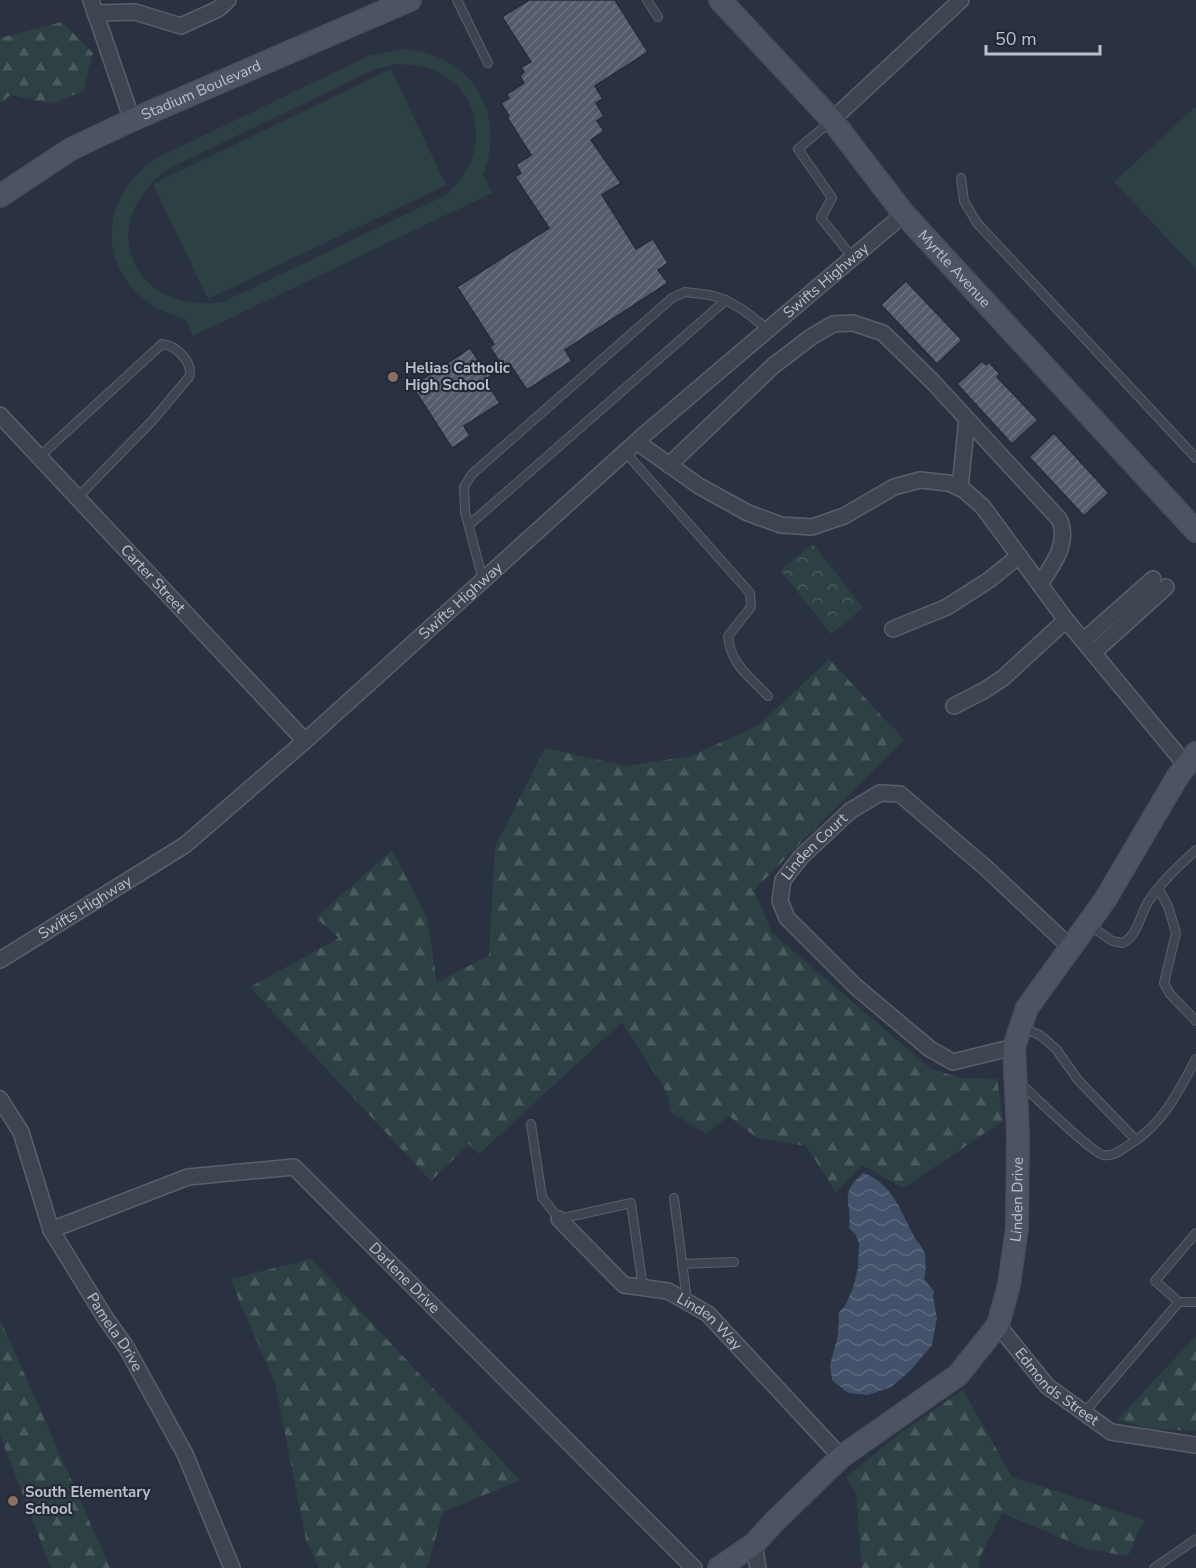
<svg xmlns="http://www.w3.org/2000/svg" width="1196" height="1568" font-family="'Nunito Sans',sans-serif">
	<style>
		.grass { fill: #2d4043; fill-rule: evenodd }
		.forest { fill: url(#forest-firs) }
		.park { fill: url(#park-crowns) }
		.water { fill: url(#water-waves) }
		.building { fill: url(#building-hatch); stroke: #252c39; stroke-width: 1.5 }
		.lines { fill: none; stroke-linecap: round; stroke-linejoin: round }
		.lane-casing { stroke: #59606c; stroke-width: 10 }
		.street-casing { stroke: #59606c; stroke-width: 18 }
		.secondary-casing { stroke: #484e5b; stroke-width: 24 }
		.lane { stroke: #3e4551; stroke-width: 8 }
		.street { stroke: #3e4551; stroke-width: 15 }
		.secondary { stroke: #4c5464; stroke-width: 21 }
		.education-dot { fill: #8d6e63; stroke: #232a37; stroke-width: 2 }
		.labels { text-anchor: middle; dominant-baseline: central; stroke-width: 4.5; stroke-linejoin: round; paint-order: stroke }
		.street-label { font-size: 15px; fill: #bbc0cb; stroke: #232a37 }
		.poi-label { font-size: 15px; font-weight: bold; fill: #bbc0cb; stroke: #232a37; text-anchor: start }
	</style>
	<defs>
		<pattern id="forest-firs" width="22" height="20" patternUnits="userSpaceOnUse" patternTransform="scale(1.5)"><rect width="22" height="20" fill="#2d4043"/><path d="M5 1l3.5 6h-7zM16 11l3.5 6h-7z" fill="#4a5a5d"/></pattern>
		<pattern id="park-crowns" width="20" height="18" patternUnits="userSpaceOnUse" patternTransform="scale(1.5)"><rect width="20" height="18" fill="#2d4043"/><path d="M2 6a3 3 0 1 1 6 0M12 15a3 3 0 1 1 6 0" fill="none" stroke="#4a5a5d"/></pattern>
		<pattern id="water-waves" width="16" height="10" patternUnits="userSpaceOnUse" patternTransform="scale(1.5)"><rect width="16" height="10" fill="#43516a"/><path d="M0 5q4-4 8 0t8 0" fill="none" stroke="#5c687e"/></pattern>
		<pattern id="building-hatch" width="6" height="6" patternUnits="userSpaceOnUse" patternTransform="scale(1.5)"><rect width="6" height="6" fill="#545b6c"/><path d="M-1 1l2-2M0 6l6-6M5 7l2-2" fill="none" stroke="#6b7180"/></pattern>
	</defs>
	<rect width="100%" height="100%" fill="#2a3241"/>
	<!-- grass -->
	<g class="grass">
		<path d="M403,49C470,53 508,112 483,175L492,193L193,336L185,319C102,297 85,206 157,158L368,56ZM397,64C412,65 429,66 442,74C489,102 485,165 444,196L223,302C130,316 92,218 172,167L373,70Z"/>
		<path d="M391,69L446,185L208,299L153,184Z"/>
		<path d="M1195,107L1196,108V269L1114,182Z"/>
	</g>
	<!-- forest -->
	<g class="forest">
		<path d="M62,22L93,53L83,91L52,104L11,95L0,103V38Z"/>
		<path d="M829,659L904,740L754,890L772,933L931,1069L961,1078L997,1079L1003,1121L903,1188L862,1165L836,1192L806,1146L757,1138L729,1116L706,1134L671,1112L667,1093L622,1022L479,1154L469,1144L431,1181L250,987L339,938L316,918L392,850L427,918L437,983L489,955L495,847L545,748L627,766L691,756L759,725Z"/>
		<path d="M311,1259L520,1480L443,1512L427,1568H319L306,1540L275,1383L230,1279Z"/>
		<path d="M0,1319L110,1568H51L0,1435Z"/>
		<path d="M1196,1336V1431L1152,1429L1117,1420Z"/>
		<path d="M963,1390L1012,1477L1144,1520L1128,1556L1087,1549L1002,1513L980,1557L979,1568H862L856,1492L846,1477L907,1428Z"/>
	</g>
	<!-- park -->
	<path class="park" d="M813,544L863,608L831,634L780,570Z"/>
	<!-- water -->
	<path class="water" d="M863,1173C892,1183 900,1210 913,1234C916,1241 924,1248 925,1255C926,1260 926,1274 924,1279L934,1291L933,1297L937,1318L932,1345L911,1370L891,1387L868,1395L848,1393L832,1380L830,1365L838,1335L839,1312L845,1306L853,1288L858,1268L859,1244L856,1235L849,1228C853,1202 837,1196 863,1173Z"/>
	<!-- building -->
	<g class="building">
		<path d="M529,0H615L648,52L595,86L603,99L596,103L604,116L597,121L604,131L591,140L621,183L602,195L636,249L653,239L668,263L658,270L668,283L565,350L572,361L527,390L509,363L485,380L500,403L464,426L470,436L452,448L412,386L470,348L485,370L499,361L490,347L494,344L457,287L549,228L515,177L521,173L516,165L531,155L507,117L509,116L501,103L509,98L507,94L524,83L520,76L524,72L521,67L531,62L502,17Z"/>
		<path d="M906,281L962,340L937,364L881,305Z"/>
		<path d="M982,361L986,365L989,362L1000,374L997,377L1038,420L1012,444L957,384Z"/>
		<path d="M1054,433L1109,493L1084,516L1029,457Z"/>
	</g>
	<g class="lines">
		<!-- lane casing -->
		<g class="lane-casing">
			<g id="lane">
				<path d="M457,0L488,63"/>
				<path d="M647,0L658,17"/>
				<path d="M830,122L798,149L832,198L821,218L853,258"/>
				<path d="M961,178L964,201L977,223L1196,458"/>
				<path d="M625,452L750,593L751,607L728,636C730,664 750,677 768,696"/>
				<path d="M39,457L162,344C176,345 194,363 189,377L152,421L77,498"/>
				<path d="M469,525L726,300"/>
				<path d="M483,580L465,512L464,487L472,474L672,298L685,292L710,295L726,300L743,310L768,329"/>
				<path d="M1158,888L1168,906L1176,933L1164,983L1170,994L1196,1021"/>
				<path d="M1088,924L1112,941L1123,943C1139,934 1140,913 1150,899C1163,880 1179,866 1196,850"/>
				<path d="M1022,1028L1040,1035L1056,1049L1078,1080L1136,1140"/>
				<path d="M1019,1082C1033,1095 1091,1152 1103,1155C1113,1157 1121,1150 1129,1145C1163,1124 1177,1094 1196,1059"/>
				<path d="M531,1124L542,1197L559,1219L631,1203L643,1288"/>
				<path d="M674,1198L687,1301"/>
				<path d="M1196,1233L1155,1281L1179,1302H1196"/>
				<path d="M682,1264L734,1262"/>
				<path d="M1084,1413L1179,1302"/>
				<path d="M1154,1568L1196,1539"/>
			</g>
		</g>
		<!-- street casing -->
		<g class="street-casing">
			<g id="street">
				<path d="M91,0L132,120"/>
				<path d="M95,13L135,12L181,26L218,9L228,0"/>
				<path d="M832,120L961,0"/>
				<path id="s1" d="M0,415L305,741"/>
				<path d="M637,442L699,486L748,513L781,525L812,527L844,516L894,487L920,480L949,483L964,490L983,507L1066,620L1186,765"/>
				<path d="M669,465L773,366L811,337L833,324L853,323L883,333L933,382L1059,519C1070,542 1053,565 1040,584"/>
				<path d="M960,488L967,419"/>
				<path d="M893,629L947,607L989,580L1019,556"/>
				<path d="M1084,640L1153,579"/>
				<path d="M1094,652L1166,587"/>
				<path d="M954,706L985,690L1003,678L1066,620"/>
				<path id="s2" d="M0,960L185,845L305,741L645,434L904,214"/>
				<path id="s3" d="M1014,1047L953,1062L930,1049L855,986L787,918L780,901L783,880L801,857L850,811L880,793L900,794L986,868L1070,947"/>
				<path id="s4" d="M0,1099L21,1132L51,1230L106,1319L126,1347L185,1454L232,1568"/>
				<path id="s5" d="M559,1219L624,1285L668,1291L708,1314L841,1457"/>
				<path id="s6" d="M51,1230L188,1177L294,1167L694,1568"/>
				<path id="s7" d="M998,1325L1047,1386L1111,1432L1196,1445"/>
				<path d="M754,1544L758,1568"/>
			</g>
		</g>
		<!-- secondary casing -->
		<g class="secondary-casing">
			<g id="secondary">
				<path id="s8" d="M720,0L832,120L904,214L1196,531"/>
				<path id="s9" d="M0,196L71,149L132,120L410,0"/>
				<path id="s10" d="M719,1568L754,1544L775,1521L841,1457L958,1375L998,1325L1009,1285L1017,1228L1018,1134L1014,1047L1027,1008L1105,900L1178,776L1196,753"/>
			</g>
		</g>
		<!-- lane -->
		<use href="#lane" class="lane"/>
		<!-- street -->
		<use href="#street" class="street"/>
		<!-- secondary -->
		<use href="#secondary" class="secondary"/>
	</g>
	<!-- markers -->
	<g class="education-dot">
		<circle cx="393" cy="377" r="6"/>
		<circle cx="13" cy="1501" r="6"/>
	</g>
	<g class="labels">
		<!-- street labels -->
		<g class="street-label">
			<text stroke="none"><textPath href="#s9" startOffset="228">Stadium Boulevard</textPath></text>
			<text stroke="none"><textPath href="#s8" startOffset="357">Myrtle Avenue</textPath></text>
			<text stroke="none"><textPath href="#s2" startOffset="1072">Swifts Highway</textPath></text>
			<text stroke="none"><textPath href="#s1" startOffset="224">Carter Street</textPath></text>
			<text stroke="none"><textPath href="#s2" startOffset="586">Swifts Highway</textPath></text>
			<text stroke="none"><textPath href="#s3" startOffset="369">Linden Court</textPath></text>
			<text stroke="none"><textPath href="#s2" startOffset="100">Swifts Highway</textPath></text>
			<text stroke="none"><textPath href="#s10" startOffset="500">Linden Drive</textPath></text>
			<text stroke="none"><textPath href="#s6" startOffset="410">Darlene Drive</textPath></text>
			<text stroke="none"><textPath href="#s5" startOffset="189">Linden Way</textPath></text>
			<text stroke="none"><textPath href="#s4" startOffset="262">Pamela Drive</textPath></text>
			<text stroke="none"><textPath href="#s7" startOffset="86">Edmonds Street</textPath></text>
		</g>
		<!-- poi labels -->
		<g class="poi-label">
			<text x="405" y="368">Helias Catholic<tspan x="405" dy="17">High School</tspan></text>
			<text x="25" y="1492">South Elementary<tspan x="25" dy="17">School</tspan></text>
		</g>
	</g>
	<!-- scale -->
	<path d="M986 45v9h114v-9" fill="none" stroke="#bbc0cb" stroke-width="3"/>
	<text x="995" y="45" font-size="18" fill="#bbc0cb" stroke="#232a37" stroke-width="4.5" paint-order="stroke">50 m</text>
</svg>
